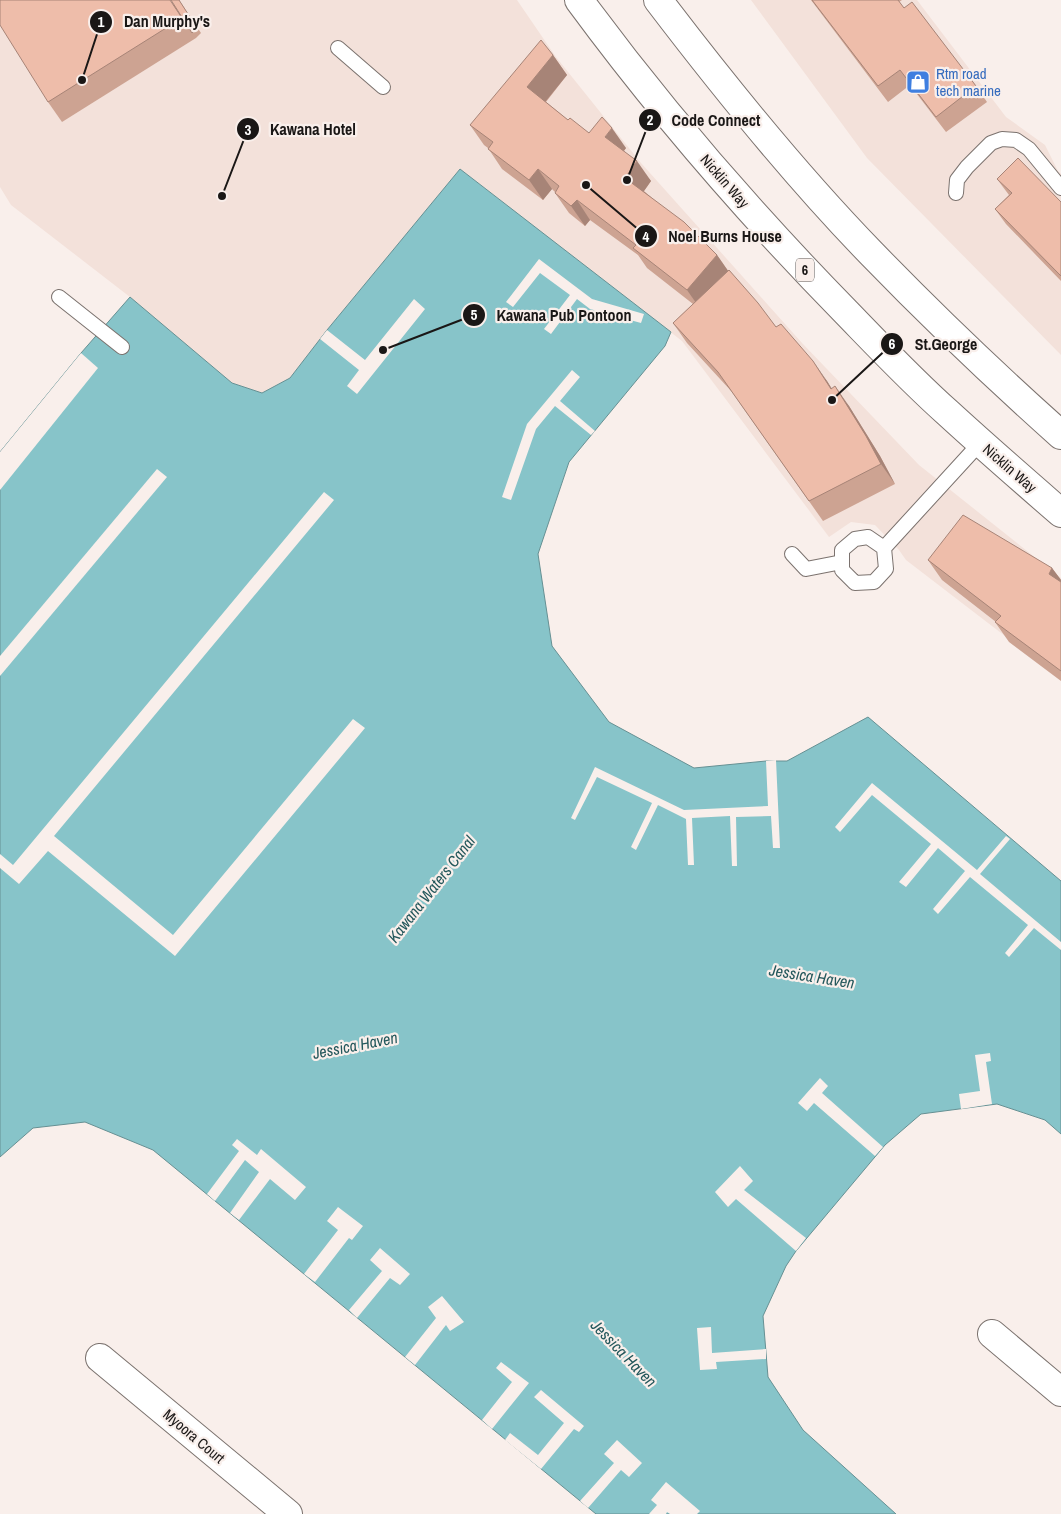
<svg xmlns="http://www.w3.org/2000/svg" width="1061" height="1514" font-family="'Archivo Narrow',sans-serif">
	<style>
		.built { fill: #f3e1da }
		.water { fill: #87c4c9; stroke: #669093 }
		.pier { fill: #f9efeb }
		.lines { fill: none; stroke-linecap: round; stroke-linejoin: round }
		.service-casing { stroke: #7b726e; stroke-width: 16 }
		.minor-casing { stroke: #7b726e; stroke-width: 30 }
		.trunk-casing { stroke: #7b726e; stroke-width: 30 }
		.service { stroke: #fff; stroke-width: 14 }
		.minor { stroke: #fff; stroke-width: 28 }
		.trunk { stroke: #fff; stroke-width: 28 }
		.wall { fill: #cda392 }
		.shaded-wall { fill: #a78477 }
		.building { fill: #eebdaa; stroke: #a78477 }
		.labels { text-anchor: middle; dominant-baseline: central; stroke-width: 4.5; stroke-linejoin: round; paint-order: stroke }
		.shield { fill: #f9efeb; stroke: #5d5856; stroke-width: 1 }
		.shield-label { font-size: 14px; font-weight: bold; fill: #1a1716 }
		.shop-label { font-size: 15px; fill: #366cbe; stroke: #f9efeb; text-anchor: start }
		.street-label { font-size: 15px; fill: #1a1716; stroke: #f9efeb }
		.water-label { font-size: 16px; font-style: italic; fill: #23575b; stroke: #f9efeb }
		.leader { fill: none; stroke: #1a1716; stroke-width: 2 }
		.callout-dot { fill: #1a1716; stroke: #f9efeb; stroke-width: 2 }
		.mark-label { font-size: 15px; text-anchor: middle; font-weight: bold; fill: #fff }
		.callout-label { font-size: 16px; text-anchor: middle; font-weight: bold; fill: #1a1716; stroke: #f9efeb; stroke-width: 4.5; stroke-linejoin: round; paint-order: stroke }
	</style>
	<rect width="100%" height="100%" fill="#f9efeb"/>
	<!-- built -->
	<g class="built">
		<path d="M0,0H517L556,57L641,163L802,343L919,465L1061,578V679L906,560L899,550L875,525L851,522L829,537L682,341L460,169L327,330L290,378L262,393L232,383L130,297L11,205L0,187Z"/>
		<path d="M751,0H917L1006,117L1045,145L1058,171L1061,174V355L867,158Z"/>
	</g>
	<!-- water -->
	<path class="water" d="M460,169L671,332L665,346L569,462L538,554L552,646L609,722L694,768L766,761H787L868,717L1061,881V1134L1045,1120L997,1104L921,1114L885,1145L796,1251L786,1266L763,1316L768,1377L803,1430L896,1514H596L153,1150L85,1122L33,1128L0,1157V452L81,353L130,297L232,383L262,393L290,378L327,330Z"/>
	<!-- pier -->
	<g class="pier">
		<path d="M539,259L592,299L644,314L641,323L590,309L577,299L551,334L544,329L570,295L540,273L513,307L506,302Z"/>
		<path d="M414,299L425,309L357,394L347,386L359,370L320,339L327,330L365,360Z"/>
		<path d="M81,353L98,368L0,490V452Z"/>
		<path d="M572,370L580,377L560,401L595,431L591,435L555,406L536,429L511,500L502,497L527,424Z"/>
		<path d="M157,469L167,477L0,676V656Z"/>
		<path d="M324,492L334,500L54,836L173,935L353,719L365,728L175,956L48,851L19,884L0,868V854L13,865Z"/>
		<path d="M776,760L780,848H773L771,816L736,817L737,866H732L730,816L692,818L694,865H688L686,819L658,805L636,850L631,847L652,803L597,777L575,820L571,818L595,767L684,810L768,806L766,761Z"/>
		<path d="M872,783L977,870L1006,836L1010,839L980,874L1061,942V950L1034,928L1009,957L1005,953L1028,925L970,877L938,914L933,909L965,871L938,848L906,887L899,882L931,844L872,795L840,832L835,827Z"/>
		<path d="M990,1053L991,1061L986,1062L992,1104L961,1109L959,1094L980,1091L975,1055Z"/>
		<path d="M820,1078L828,1086L822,1093L883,1147L875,1156L814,1103L807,1111L798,1103Z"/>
		<path d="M237,1139L257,1155L261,1149L306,1187L295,1200L270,1179L239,1220L230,1213L259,1172L245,1160L215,1201L207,1194L239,1151L232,1145Z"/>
		<path d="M740,1166L753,1181L744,1190L806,1238L796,1251L736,1199L728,1207L715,1192Z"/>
		<path d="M338,1207L363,1226L352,1240L349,1238L315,1282L304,1274L338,1230L327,1221Z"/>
		<path d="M380,1248L410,1274L400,1285L390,1278L357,1318L349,1310L382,1271L370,1260Z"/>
		<path d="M442,1296L464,1322L450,1331L446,1325L415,1365L405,1357L436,1318L428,1307Z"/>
		<path d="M711,1327L712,1353L766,1349V1359L716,1362L717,1369L700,1370L697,1328Z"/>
		<path d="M501,1362L529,1383L492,1429L482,1420L512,1382L496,1368Z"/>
		<path d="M541,1390L584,1426L579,1432L574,1429L541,1469L505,1440L510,1433L538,1455L564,1423L534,1397Z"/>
		<path d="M617,1440L642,1463L629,1477L621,1470L588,1508L580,1501L614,1463L604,1454Z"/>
		<path d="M666,1482L700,1511L697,1514H670L667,1512L666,1514H649L657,1505L651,1500Z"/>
	</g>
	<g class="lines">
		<!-- service casing -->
		<g class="service-casing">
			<g id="service">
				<path d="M338,48L383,87"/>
				<path d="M956,193L957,180L967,167L991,143L1002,139L1016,140L1029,149L1061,188"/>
				<path d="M59,297L122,347"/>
				<path d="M884,548L868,537L855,539L842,550V570L855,583L874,582L886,569L884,548L981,442"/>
				<path d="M792,554L806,569L842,562"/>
			</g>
		</g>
		<!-- minor casing -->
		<g class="minor-casing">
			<g id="minor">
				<path d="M992,1334L1061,1392"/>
				<path d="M100,1358L288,1514"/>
			</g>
		</g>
		<!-- trunk casing -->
		<g class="trunk-casing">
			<g id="trunk">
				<path d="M579,0C660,110 750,214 846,312C879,346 912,381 948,413C985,447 1023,480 1061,513"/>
				<path d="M658,0C725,88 795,175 872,254C933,317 996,377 1061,435"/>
			</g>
		</g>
		<!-- service -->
		<use href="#service" class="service"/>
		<!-- minor -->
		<use href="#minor" class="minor"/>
		<!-- trunk -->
		<use href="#trunk" class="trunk"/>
	</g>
	<!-- wall -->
	<g class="wall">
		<path d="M179,0L201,33L196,38L62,122L48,102Z"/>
		<path d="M811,0H902L899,2L904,8L976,86L987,102L946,132L910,85L888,102Z"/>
		<path d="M553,55L567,75L546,102L568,120L589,133L626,148L624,151L651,181L644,191L717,255L728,271L776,327L827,381L831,388L849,406L880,456L895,484L823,521L732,392L687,343L673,323L693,304L647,268L638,255L590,220L585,226L569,213L555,193V192L552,189L543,200L502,169L488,148L484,145L470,125Z"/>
		<path d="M997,179L1061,202V281L1006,224L995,209L1009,195Z"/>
		<path d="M928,560L1052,568L1061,580V681L1009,642L995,622H996L942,580Z"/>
	</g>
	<!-- shaded-wall -->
	<g class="shaded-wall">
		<path d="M553,55L567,75L541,107L527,87Z"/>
		<path d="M612,128L626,148L619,157L605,137Z"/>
		<path d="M637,161L651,181L639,198L625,178Z"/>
		<path d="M538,169L552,189L543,200L529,180Z"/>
		<path d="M577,200L590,220L585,226L571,206Z"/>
		<path d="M717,255L731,275L701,310L687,290Z"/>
		<path d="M813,361L827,381L845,409L831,389Z"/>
		<path d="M835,386L849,406L880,456L895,484L881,464Z"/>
		<path d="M1052,568L1061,580V592L1049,574Z"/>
	</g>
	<!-- building -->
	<g class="building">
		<path d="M0,0H170L182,18L48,102L0,25Z"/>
		<path d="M171,0H179L197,28L192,33Z"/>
		<path d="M812,0H898L904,8L912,2L976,86L936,117L900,70L878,86Z"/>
		<path d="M541,40L553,55L527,87L568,120L570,118L589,133L602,117L612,128L605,137L637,161L625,178L684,222L717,255L687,290L633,248L636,245L577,200L571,206L555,193L559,186L538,169L529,180L488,149L493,142L470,125Z"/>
		<path d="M1018,158L1061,202V276L995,209L1012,193L997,179Z"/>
		<path d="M729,270L758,303L776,327L781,324L813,361L831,389L835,386L866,436L881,464L809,501L718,372L673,323Z"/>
		<path d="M963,515L1052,568L1049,574L1061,582V671L995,622L1001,616L928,560Z"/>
	</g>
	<!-- icons -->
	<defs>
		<g id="shop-square" transform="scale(1.25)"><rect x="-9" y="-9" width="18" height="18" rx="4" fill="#3f7fe0" stroke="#f9efeb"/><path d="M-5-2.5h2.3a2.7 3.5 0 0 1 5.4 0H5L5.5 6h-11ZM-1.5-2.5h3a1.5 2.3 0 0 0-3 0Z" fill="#fff"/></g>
	</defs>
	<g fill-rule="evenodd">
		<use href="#shop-square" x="918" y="82"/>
	</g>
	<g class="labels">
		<!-- shield labels -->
		<rect class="shield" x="796" y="258.5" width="18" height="23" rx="4"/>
		<g class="shield-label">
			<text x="805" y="270">6</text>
		</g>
		<!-- shop labels -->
		<g class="shop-label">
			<text x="936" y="73">Rtm road<tspan x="936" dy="17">tech marine</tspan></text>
		</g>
		<!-- street labels -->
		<g class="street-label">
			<text transform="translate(725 181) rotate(49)">Nicklin Way</text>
			<text transform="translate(1010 468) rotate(41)">Nicklin Way</text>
			<text transform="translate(194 1436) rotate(40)">Myoora Court</text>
		</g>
		<!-- water labels -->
		<g class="water-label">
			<text transform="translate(431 889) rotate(-52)">Kawana Waters Canal</text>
			<text transform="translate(812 976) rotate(9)">Jessica Haven</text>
			<text transform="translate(355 1045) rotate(-11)">Jessica Haven</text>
			<text transform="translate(624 1353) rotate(46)">Jessica Haven</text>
		</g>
	</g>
	<!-- callouts -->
	<path class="leader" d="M82 80L101 22M627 180L650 120M222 196L248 129M586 185L646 236M383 350L474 315M832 400L892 344"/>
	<g class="callout-dot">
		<circle cx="82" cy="80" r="5"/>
		<circle cx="627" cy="180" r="5"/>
		<circle cx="222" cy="196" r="5"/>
		<circle cx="586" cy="185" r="5"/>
		<circle cx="383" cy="350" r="5"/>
		<circle cx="832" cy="400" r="5"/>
		<circle cx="101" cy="22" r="12"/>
		<circle cx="650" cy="120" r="12"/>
		<circle cx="248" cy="129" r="12"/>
		<circle cx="646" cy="236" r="12"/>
		<circle cx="474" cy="315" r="12"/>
		<circle cx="892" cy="344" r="12"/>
	</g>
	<g class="mark-label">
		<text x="101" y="27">1</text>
		<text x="650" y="125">2</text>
		<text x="248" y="135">3</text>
		<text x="646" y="242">4</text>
		<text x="474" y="320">5</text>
		<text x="892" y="349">6</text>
	</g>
	<g class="callout-label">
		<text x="167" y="27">Dan Murphy's</text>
		<text x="716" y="126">Code Connect</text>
		<text x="313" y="135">Kawana Hotel</text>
		<text x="725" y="242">Noel Burns House</text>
		<text x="564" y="321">Kawana Pub Pontoon</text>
		<text x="946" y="350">St.George</text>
	</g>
</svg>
